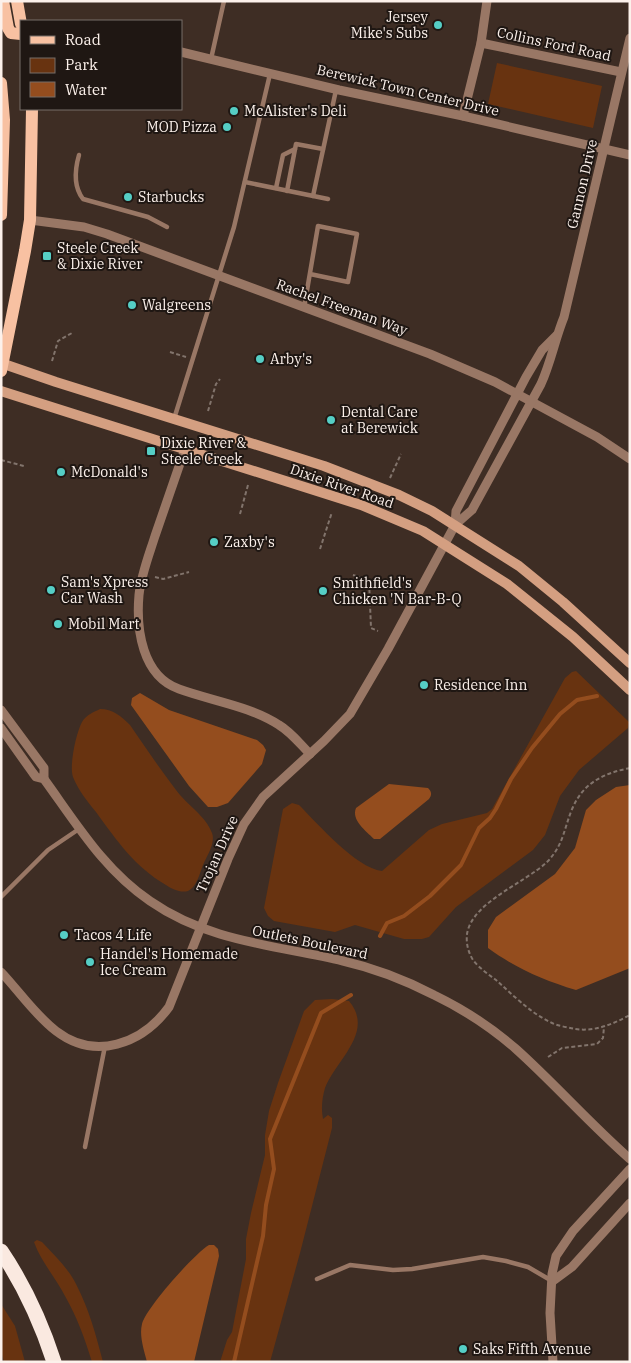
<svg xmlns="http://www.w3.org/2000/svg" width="631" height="1363" font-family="'IBM Plex Serif',serif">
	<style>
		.green { fill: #683310 }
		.water { fill: #944d1e }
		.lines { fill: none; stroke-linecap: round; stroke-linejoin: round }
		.stream { stroke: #944d1e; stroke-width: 4 }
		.path { stroke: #82746c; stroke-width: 2; stroke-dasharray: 4 2.5; stroke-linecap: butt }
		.lane { stroke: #997765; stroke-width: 4.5 }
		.street { stroke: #997765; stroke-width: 9 }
		.secondary { stroke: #d49f81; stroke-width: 10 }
		.primary { stroke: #f8c1a2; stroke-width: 12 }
		.highway { stroke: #fae9e0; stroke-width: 15 }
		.poi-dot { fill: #55cec5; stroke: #1f1713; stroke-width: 2 }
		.labels { text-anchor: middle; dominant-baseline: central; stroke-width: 4; stroke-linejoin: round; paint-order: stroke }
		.poi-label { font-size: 14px; fill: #fcf1eb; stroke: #1f1713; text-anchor: start }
		.street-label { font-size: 14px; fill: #fcf1eb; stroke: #1f1713 }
	</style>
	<rect width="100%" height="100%" fill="#3e2d24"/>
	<!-- green -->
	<g class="green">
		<path d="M497,63L602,86L593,128L488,104Z"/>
		<path d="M576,671L629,722L628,728L579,770L560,796L545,835L533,850L456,907L429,937L422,939H404L355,925L335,932L274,921L268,916L264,908L283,809L292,803L299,805C318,824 356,868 382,871L429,830L442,824L487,813L492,809L565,678L572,672Z"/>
		<path d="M100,709C113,709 121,716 130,725C145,747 160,769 176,790C187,805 206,816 212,833C216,843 206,857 203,865C200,873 196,888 188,891C180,893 172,889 166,885C135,867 117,841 96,812C88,802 78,790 73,777C69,766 76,733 82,722C86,715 94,712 100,709Z"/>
		<path d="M332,999L349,1001C375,1032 336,1060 325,1088C322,1098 321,1109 323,1119L328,1115L332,1118V1128L300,1253L270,1362H220L227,1340L232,1332L246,1259V1239L251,1213L265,1155V1135L269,1111L278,1083L304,1011L315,1000Z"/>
		<path d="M37,1240L42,1242C54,1255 68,1268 76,1284C89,1309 96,1335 103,1362H92C85,1339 77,1317 65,1296C56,1278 41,1262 34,1242Z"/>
		<path d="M1,1304L15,1326L25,1362H4L1,1351Z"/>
	</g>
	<!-- water -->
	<g class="water">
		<path d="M140,693L169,710L257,740L263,745L266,750L262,764L228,803L217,807H208L189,786L131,705L132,698Z"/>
		<path d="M389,784L428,788C432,792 432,795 429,799L380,839H374C366,831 351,820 356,808Z"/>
		<path d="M630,785V968L576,990C543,980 517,969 488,948V930L496,917L555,874L575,848L586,810L596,800L616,787Z"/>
		<path d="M209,1245H214L218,1249L219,1256L194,1362H147C144,1350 139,1336 142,1324C146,1308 195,1253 209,1245Z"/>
	</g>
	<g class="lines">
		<!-- stream -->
		<g class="stream">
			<path d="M380,936L387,923L404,916L430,896L461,865L479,828L490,818L496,809L511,779L532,748L560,714L577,700L597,696"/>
			<path d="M234,1362L263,1236L266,1205L274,1169L270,1139L321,1013L351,995"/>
		</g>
		<!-- path -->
		<g class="path">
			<path d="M170,352L186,357"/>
			<path d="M52,361L58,341L72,333"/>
			<path d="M208,411L216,384L220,379"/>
			<path d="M1,460L24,466"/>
			<path d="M390,478L401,454"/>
			<path d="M240,514L248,485"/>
			<path d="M320,549L332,512"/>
			<path d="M353,575L369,580L371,628L378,631"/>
			<path d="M155,577L163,579L189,572"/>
			<path d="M630,768C605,773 584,782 573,807C564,827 564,845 547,862C525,883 472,902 467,934C466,943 468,952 473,960C479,968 488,974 496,980C512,994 529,1012 550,1022C557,1026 567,1027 575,1029C595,1032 613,1024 630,1015"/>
			<path d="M548,1057L562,1048L597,1044L603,1038L604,1027"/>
		</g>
		<!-- lane -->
		<g class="lane">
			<path d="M211,59L224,1"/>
			<path d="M79,155C75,169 73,186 83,199L148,217L167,227"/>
			<path d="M245,182L328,199"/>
			<path d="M276,188L283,155L295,149"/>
			<path d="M287,191L296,144L323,149"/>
			<path d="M313,196L336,90"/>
			<path d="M304,308L318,226L357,234L348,282L310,274"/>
			<path d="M174,419L234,227L270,74"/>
			<path d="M1,897L48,850L79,829"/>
			<path d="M85,1147L105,1046"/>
			<path d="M317,1279L350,1265L393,1270L412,1269L483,1257L506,1261L528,1267L552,1281"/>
		</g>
		<!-- street -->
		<g class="street">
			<path d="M481,43L621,72"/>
			<path d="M181,52L339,90L463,116L630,155"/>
			<path d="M463,116L481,43L487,1"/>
			<path d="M30,220L84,227L107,234L430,354L495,382L597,437L630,459"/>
			<path d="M185,449C175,478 165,507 155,536C149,555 141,575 139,595C136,629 142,676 179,689C212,701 250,706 279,725C291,732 301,745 310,754"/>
			<path d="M455,525L456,511L526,377L542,350L557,335"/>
			<path d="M1,710L44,768V779"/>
			<path d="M1,728L33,773L36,777L44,779C76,823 104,870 150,901C209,942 275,945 343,961C374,968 405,980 434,995C463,1009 492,1028 516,1049C555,1084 590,1124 630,1159"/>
			<path d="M1,972C19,991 34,1014 56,1031C95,1061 142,1044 169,1007L228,859L244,824L263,797L324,741L350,714L388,649L455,525L472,510L541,384C551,362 555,339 564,317L630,38"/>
			<path d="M553,1281L572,1267L630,1203"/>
			<path d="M553,1362L550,1313L552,1274L556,1256L573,1231L630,1169"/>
		</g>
		<!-- secondary -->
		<g class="secondary">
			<path d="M1,363L56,382L324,466L399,495L432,511L519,566L563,602L630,663"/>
			<path d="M1,391L361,505L423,531L507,584L573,637L630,690"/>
		</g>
		<!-- primary -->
		<g class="primary">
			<path d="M3,1L8,28L11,33L21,34"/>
			<path d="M17,1L21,24"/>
			<path d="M1,83L4,120L1,215"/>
			<path d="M1,371L25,251L30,220L32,109"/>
		</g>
		<!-- highway -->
		<path class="highway" d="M1,1251C24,1285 41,1322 54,1362"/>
	</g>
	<!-- markers -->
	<g class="poi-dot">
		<circle cx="438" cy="25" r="5"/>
		<circle cx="234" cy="111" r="5"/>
		<circle cx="227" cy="127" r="5"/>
		<circle cx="128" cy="197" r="5"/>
		<rect x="42" y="251" width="10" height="10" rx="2.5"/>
		<circle cx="132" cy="305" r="5"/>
		<circle cx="260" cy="359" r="5"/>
		<circle cx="331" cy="420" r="5"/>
		<rect x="146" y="446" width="10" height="10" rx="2.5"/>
		<circle cx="61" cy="472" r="5"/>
		<circle cx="214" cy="542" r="5"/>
		<circle cx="51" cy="590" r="5"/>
		<circle cx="323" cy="591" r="5"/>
		<circle cx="58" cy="624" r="5"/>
		<circle cx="424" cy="685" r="5"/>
		<circle cx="64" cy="935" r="5"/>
		<circle cx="90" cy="962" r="5"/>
		<circle cx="463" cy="1349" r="5"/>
	</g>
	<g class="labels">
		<!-- poi labels -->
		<g class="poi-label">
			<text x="428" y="17" text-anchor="end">Jersey<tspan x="428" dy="16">Mike's Subs</tspan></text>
			<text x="244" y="111">McAlister's Deli</text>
			<text x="217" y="127" text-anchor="end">MOD Pizza</text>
			<text x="138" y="197">Starbucks</text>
			<text x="57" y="248">Steele Creek<tspan x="57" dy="16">&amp; Dixie River</tspan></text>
			<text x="142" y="305">Walgreens</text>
			<text x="270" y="359">Arby's</text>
			<text x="341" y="412">Dental Care<tspan x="341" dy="16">at Berewick</tspan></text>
			<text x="161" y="443">Dixie River &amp;<tspan x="161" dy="16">Steele Creek</tspan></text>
			<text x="71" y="472">McDonald's</text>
			<text x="224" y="542">Zaxby's</text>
			<text x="61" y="582">Sam's Xpress<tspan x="61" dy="16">Car Wash</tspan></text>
			<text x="333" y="583">Smithfield's<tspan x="333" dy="16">Chicken 'N Bar-B-Q</tspan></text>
			<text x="68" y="624">Mobil Mart</text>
			<text x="434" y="685">Residence Inn</text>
			<text x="74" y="935">Tacos 4 Life</text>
			<text x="100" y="954">Handel's Homemade<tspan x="100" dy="16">Ice Cream</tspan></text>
			<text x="473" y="1349">Saks Fifth Avenue</text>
		</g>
		<!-- street labels -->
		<g class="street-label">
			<text transform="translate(554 44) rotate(12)">Collins Ford Road</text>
			<text transform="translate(408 90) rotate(13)">Berewick Town Center Drive</text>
			<text transform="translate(582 184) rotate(-77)">Gannon Drive</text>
			<text transform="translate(342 307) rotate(20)">Rachel Freeman Way</text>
			<text transform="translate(342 486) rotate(19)">Dixie River Road</text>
			<text transform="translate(217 854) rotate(-66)">Trojan Drive</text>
			<text transform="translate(310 942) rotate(12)">Outlets Boulevard</text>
		</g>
	</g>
	<!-- border -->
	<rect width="631" height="1363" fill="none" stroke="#fcf1eb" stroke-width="5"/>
	<!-- legend -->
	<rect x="20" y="20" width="162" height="90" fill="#1f1713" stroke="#776e69"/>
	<rect x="30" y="36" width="25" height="8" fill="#f8c1a2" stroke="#776e69"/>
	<text x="65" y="45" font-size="15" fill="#fcf1eb">Road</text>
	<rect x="30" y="58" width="25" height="15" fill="#683310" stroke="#776e69"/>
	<text x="65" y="70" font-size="15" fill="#fcf1eb">Park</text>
	<rect x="30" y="82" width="25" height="15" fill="#944d1e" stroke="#776e69"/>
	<text x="65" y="95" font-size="15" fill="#fcf1eb">Water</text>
</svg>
